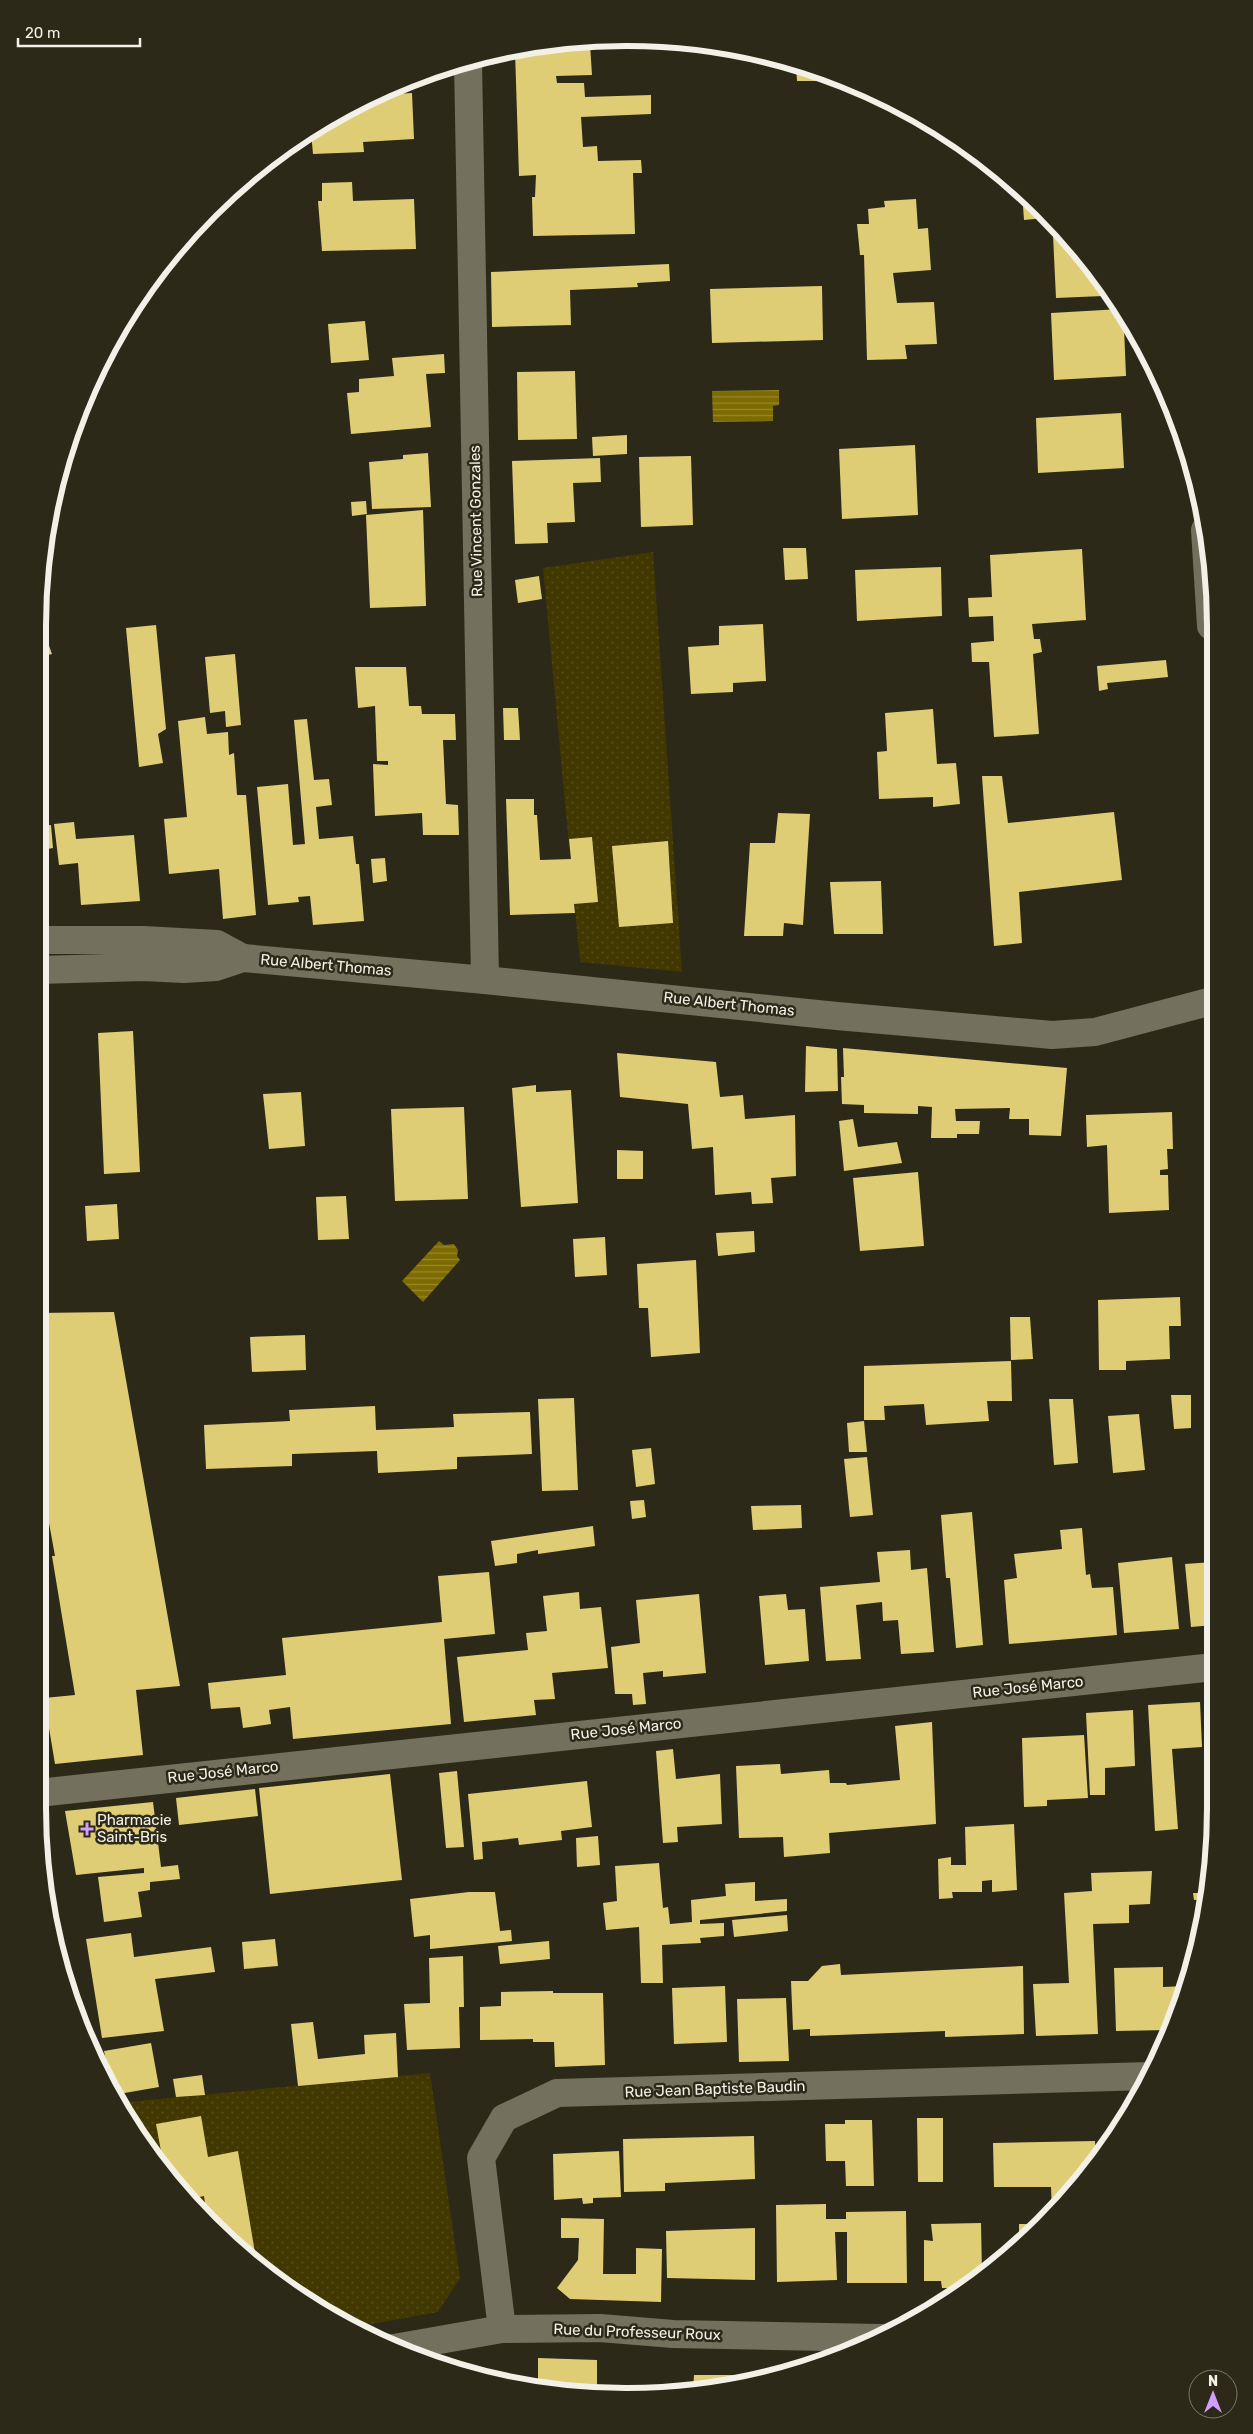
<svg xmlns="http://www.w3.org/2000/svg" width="1253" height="2434" font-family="Rubik,sans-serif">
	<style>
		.garden { fill: url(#garden-dots) }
		.water { fill: url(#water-rules) }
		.building { fill: #dfcd76 }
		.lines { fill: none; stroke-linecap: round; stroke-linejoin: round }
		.street { stroke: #73705d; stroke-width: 28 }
		.secondary { stroke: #73705d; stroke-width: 28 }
		.poi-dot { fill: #d19dfe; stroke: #2d2919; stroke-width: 2 }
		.labels { text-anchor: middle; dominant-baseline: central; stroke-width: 5; stroke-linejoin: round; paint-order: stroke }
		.street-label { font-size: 15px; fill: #f3f1e7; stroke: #2d2919 }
		.poi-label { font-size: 15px; fill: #f3f1e7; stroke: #2d2919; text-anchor: start }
		.rim { fill: none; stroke: #f3f1e7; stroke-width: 6 }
	</style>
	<defs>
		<pattern id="garden-dots" width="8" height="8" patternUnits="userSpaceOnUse" patternTransform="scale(1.25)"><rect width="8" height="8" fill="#413700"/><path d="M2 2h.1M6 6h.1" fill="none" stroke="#544b19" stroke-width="1.8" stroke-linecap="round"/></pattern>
		<pattern id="water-rules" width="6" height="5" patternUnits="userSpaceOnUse" patternTransform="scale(1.25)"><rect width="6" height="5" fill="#7d6b00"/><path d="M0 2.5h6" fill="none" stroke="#968832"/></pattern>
	</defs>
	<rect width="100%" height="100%" fill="#2d2919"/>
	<!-- garden -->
	<g class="garden">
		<path d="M653,552L682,972L580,962L543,568Z"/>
		<path d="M430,2073L460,2278L438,2312L355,2327L300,2297L238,2250L159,2166L117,2103Z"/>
	</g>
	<!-- water -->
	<g class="water">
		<path d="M779,390V405L773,406V421L713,422L712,391Z"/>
		<path d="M439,1241L444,1245L454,1244L458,1250L457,1256L460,1260L423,1302L402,1281Z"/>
	</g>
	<!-- building -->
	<g class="building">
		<path d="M644,39H665L690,44H637V40Z"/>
		<path d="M566,42V44H590L592,75L556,76L557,83H584L585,97L651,95V114L581,117L583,147L597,146L598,161L641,160L642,173H633L635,234L533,236L532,197H535L536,175L519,176L515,51L550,43Z"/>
		<path d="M796,64L821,73L822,81H797Z"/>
		<path d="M412,93L414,139L363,142L364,152L313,154L311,132L332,116L379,95Z"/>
		<path d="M352,182L353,201L414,199L416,249L322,251L318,201H322V183Z"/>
		<path d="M1022,192L1045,218L1024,220Z"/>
		<path d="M916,199L918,229L928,228L931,270L893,273L897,303L934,302L937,344L905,345L907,359L867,360L864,255H860L857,224H869L868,209L885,207L884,201Z"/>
		<path d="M1053,235H1060L1103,284V296L1056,298Z"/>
		<path d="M669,264L670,281L637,283L638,287L570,290L571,325L492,327L491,272Z"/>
		<path d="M822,286L823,340L712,343L710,289Z"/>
		<path d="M1121,309L1131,328H1124L1126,376L1054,380L1051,313Z"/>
		<path d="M365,321L369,360L331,363L328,324Z"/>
		<path d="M444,354L445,373L426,374L431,427L351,434L347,393L359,392V379L394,376L392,358Z"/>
		<path d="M575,371L577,439L518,440L517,372Z"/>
		<path d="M1121,413L1124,468L1038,473L1036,418Z"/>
		<path d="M627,435V454L593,456L592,437Z"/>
		<path d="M915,445L918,515L842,519L839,449Z"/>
		<path d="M428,453L431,507L372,509L369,462L403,459V455Z"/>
		<path d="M691,456L693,525L641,527L639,457Z"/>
		<path d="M600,458L601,482L573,483L575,522L547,523L548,543L515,544L512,461Z"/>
		<path d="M366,501L367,514L352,516L351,502Z"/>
		<path d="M423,510L426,606L370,608L366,515Z"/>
		<path d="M783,548H806L808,579L785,580Z"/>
		<path d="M1082,549L1086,620L1032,624L1034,639H1040L1042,652L1033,654L1039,734L994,737L989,662H972L971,643L994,641L993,616L969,617L968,598L992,597L990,555Z"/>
		<path d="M941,567L942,616L857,621L855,570Z"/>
		<path d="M539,576L542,599L518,603L515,580Z"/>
		<path d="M39,618L52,654L39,657Z"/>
		<path d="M763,624L766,681L733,683V692L691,694L688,647L719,645V626Z"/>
		<path d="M156,625L166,729L158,734L163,763L139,767L126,628Z"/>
		<path d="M235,654L241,725L226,727L225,711L210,713L205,657Z"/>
		<path d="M1166,660L1168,677L1107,683L1108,689L1099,691L1097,666Z"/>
		<path d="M355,667H406L409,706H421L422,714H455L456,740H443L446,804L458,805L459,835H423L422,813L375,816L373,764L388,765V761H377L375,706L358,708Z"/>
		<path d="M503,708H518L520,740H504Z"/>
		<path d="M933,709L937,764L956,763L960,804L933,807V797L879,799L877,752L887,751L885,713Z"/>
		<path d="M205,717L207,734L228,732L229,755L234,753L237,795H246L256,915L223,919L219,869L169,874L164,819L187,817L178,721Z"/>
		<path d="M307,719L314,780L329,779L332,805L316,807L319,839L353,836L356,864H359L364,921L313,925L310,896L298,897L299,902L268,905L257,787L288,784L293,845L305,844L294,720Z"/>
		<path d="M982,776H1002L1008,823L1114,812L1122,880L1019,892L1022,943L994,946Z"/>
		<path d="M506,799H534V815H537L540,860L571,859L569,839L592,837L598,902L574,904L575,913L510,915Z"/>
		<path d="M43,805L46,817L39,819V806Z"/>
		<path d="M778,813L810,814L803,925L784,923L783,936H744L750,843H775Z"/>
		<path d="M74,822L76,839L134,835L140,901L81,905L78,863L59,865L54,824Z"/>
		<path d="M51,825L53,848L42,850L43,855L38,856L39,826Z"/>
		<path d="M668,841L673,923L619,927L612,846Z"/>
		<path d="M385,858L387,881L373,883L371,859Z"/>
		<path d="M881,881L883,934H834L830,882Z"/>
		<path d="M133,1031L140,1172L104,1174L98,1033Z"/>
		<path d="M806,1046L837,1049L838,1091L805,1092Z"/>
		<path d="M843,1048L1067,1068L1061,1136L1029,1135V1119H1009L1010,1108L955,1109L956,1121H980L979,1134H957V1138H931L932,1107L918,1106V1114L864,1113V1105L842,1104L841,1077H844Z"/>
		<path d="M617,1053L716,1062L720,1097L743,1095L745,1119L795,1115L796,1176L771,1178L773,1203L752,1204L751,1192L715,1195L713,1147L692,1149L688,1104L620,1097Z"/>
		<path d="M536,1085V1092L571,1090L578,1203L521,1207L512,1088Z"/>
		<path d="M301,1092L305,1146L269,1149L263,1094Z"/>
		<path d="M464,1107L468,1199L395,1201L391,1109Z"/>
		<path d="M1172,1112L1173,1149H1167L1168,1169L1160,1170V1175H1168L1169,1210L1109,1213L1107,1145L1087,1147L1086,1115Z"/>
		<path d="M853,1119L858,1147L897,1142L902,1163L844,1171L839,1121Z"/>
		<path d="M617,1150L643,1151V1179H617Z"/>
		<path d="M918,1172L924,1246L860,1251L853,1178Z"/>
		<path d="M346,1196L349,1239L318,1240L316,1197Z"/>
		<path d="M117,1204L119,1239L87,1241L85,1206Z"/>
		<path d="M754,1231L755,1252L718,1256L716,1233Z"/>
		<path d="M605,1237L607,1275L575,1277L573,1239Z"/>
		<path d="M696,1260L700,1353L651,1357L648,1308H639L637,1264Z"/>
		<path d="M1180,1297L1181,1326H1169L1170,1359L1126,1361V1370H1099L1098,1300Z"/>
		<path d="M114,1312L180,1686L136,1690L143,1755L55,1764L44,1698L75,1695L52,1556H55L38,1462V1313Z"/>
		<path d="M1010,1317H1030L1033,1359L1011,1360Z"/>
		<path d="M305,1335L306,1370L252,1372L250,1337Z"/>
		<path d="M1011,1361L1012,1401H987L989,1421L926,1425L924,1404L884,1406L885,1420H864V1366Z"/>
		<path d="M1171,1395H1191V1428L1174,1429Z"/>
		<path d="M574,1398L578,1490L542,1491L538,1399Z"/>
		<path d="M1049,1399H1073L1078,1463L1054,1465Z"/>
		<path d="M375,1406L376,1430L454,1427L453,1414L530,1412L532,1454L457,1457V1469L378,1473L377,1451L292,1454V1466L206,1469L204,1425L290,1421L289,1410Z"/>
		<path d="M1139,1414L1145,1470L1113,1473L1108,1416Z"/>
		<path d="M864,1421L867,1452H849L847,1423Z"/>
		<path d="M651,1448L655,1484L636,1487L632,1450Z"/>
		<path d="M867,1457L873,1515L850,1517L844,1459Z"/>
		<path d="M644,1500L646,1517L632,1519L630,1501Z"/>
		<path d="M801,1505L802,1528L753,1530L751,1506Z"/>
		<path d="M972,1512L983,1645L956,1648L950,1578H946L941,1515Z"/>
		<path d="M593,1526L595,1546L538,1554V1550L517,1554V1563L495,1566L491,1541Z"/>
		<path d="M1082,1528L1086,1575L1090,1574L1092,1588L1113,1587L1117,1635L1009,1644L1004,1580L1017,1578L1014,1554L1062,1549L1060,1530Z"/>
		<path d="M910,1550L911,1570L927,1568L934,1652L901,1654L898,1620L883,1621L882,1602L856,1605L861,1659L826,1661L820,1587L880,1582L877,1552Z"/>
		<path d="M1172,1557L1179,1629L1124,1633L1118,1563Z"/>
		<path d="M1213,1562L1214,1625L1191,1627L1185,1564Z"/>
		<path d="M489,1572L495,1634L444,1639L451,1724L293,1739L290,1707L269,1710L271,1724L243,1728L240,1707L211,1709L208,1683L286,1675L282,1638L442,1622L438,1576Z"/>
		<path d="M579,1592L580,1609L601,1607L608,1668L552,1673L555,1699L534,1700L536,1715L464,1722L457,1657L528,1650L526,1633L547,1631L543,1596Z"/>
		<path d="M699,1594L706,1673L663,1677V1671L643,1673L646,1704L633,1705L632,1694H615L611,1647L640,1643L636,1600Z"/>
		<path d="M786,1594L788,1610L805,1609L809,1661L765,1665L759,1596Z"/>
		<path d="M1200,1702L1202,1747L1172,1749L1178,1829L1155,1831L1148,1705Z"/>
		<path d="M1133,1710L1135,1766L1105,1768V1795H1090L1086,1713Z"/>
		<path d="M932,1722L936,1824L829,1833L830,1853L784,1857L783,1837L739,1838L736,1766L780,1764L781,1774L829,1770L830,1783H846L847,1785L900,1780L895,1726Z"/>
		<path d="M1084,1735L1088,1798L1047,1800V1806L1024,1807L1022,1738Z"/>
		<path d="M673,1749L676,1779L720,1774L722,1824L677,1827L678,1842L663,1843L656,1751Z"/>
		<path d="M457,1771L464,1847L446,1848L439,1773Z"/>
		<path d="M390,1774L402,1880L270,1894L259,1788Z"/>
		<path d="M587,1781L592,1827L561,1831L562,1840L519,1845L518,1838L482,1842L483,1859L474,1860L468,1794Z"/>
		<path d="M255,1789L258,1816L179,1825L176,1798Z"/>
		<path d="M153,1802L161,1867L178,1865L180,1879L150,1882V1890L138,1892L142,1917L104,1922L98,1877L144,1873V1868L76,1875L65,1811Z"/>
		<path d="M1014,1824L1017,1890L992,1892V1880L982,1881V1892H952L953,1898L939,1899L938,1859L951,1857V1865H966L965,1827Z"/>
		<path d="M598,1836L600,1865L577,1867L576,1838Z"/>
		<path d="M659,1863L663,1908L668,1907L670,1924L692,1922L691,1900L726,1896L725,1884L755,1882V1901L787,1899V1911L700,1920V1924L724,1923V1936L700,1938L701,1943L662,1945L663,1983H641L639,1927L606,1930L603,1903L617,1901L615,1866Z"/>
		<path d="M1152,1871L1150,1904L1129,1905V1923L1093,1924L1098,2034L1036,2036L1033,1984L1069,1983L1064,1893L1092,1891L1091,1873Z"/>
		<path d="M469,1892H495L500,1931L511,1930L512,1941L430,1949V1935L414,1937L410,1899Z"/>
		<path d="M1193,1893H1207L1205,1899L1194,1900Z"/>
		<path d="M787,1915L788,1931L734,1937L732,1920Z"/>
		<path d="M131,1933L134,1957L211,1947L215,1972L155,1979L164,2031L102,2038L86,1939Z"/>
		<path d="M275,1939L278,1966L244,1969L242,1942Z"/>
		<path d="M549,1941L550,1959L500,1964L498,1946Z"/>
		<path d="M463,1956L464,2007H459L460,2048L407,2050L404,2004L430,2003L429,1958Z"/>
		<path d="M840,1964L841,1975L1023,1966L1024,2034L945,2037V2031L810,2036V2029L793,2030L791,1981H808L822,1966Z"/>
		<path d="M1163,1967V1987L1186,1986L1169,2030L1116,2031L1114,1968Z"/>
		<path d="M725,1986L727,2042L674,2044L672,1988Z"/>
		<path d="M553,1991V1993H603L605,2065L555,2067L554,2042H533V2039L480,2040V2007L501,2006V1992Z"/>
		<path d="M786,1998L789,2061L739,2062L737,1999Z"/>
		<path d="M313,2022L318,2059L365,2054L364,2035L396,2033L398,2077L298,2086L291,2024Z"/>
		<path d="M151,2043L159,2087L113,2095L104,2051Z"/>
		<path d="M202,2075L205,2095L176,2097L173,2079Z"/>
		<path d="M201,2116L208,2157L238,2151L257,2265L238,2250L207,2218L204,2196L190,2199L159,2166L150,2153L161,2151L156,2124Z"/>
		<path d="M917,2118H943V2182H918Z"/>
		<path d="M845,2120H872L874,2186H846L845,2161H826L825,2124H845Z"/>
		<path d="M754,2136L755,2179L665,2183V2191L624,2192L623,2139Z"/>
		<path d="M1095,2141L1096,2163L1052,2213L1051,2187H994L993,2143Z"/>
		<path d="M619,2151L621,2197L593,2198V2203L583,2204L582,2198L554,2200L553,2154Z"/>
		<path d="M826,2204V2219H846V2212L906,2211L907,2283H847V2232H835L837,2280L777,2282L776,2205Z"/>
		<path d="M561,2218L604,2219L603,2274H636V2248L662,2249L661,2302L570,2299L557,2288L578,2260L579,2238H561Z"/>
		<path d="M981,2223L982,2274L974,2280H963L962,2288H942L941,2281H924V2240L933,2241L931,2224Z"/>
		<path d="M1019,2224H1043L1019,2244Z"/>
		<path d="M755,2228V2280L667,2278L666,2231Z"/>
		<path d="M538,2358L597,2360V2395L538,2387Z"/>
		<path d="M694,2375H743V2382L693,2391Z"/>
		<path d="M607,2390L654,2391L653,2395H607Z"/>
	</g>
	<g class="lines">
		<!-- street -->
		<g class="street">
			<path d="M468,62L485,980"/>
			<path d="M1205,530L1211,626"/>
			<path d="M38,1793L1214,1667"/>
			<path d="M502,2329L481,2158L504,2118L557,2093L1150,2076"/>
			<path d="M394,2348L502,2329L600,2328L673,2334L881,2338"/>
		</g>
		<!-- secondary -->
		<g class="secondary">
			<path d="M38,940H143L217,944L243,958"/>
			<path d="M38,970L143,967L184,969L216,967L243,958L485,980L837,1016L1052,1035L1095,1032L1212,1001"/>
		</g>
	</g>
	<!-- markers -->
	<path class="poi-dot" d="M84.5 1821.5h5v5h5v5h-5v5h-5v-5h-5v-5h5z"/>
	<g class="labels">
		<!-- street labels -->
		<g class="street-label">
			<text transform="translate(476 521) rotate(-91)">Rue Vincent Gonzales</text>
			<text transform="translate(326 965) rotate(5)">Rue Albert Thomas</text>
			<text transform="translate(729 1004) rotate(6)">Rue Albert Thomas</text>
			<text transform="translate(1028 1687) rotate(-6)">Rue José Marco</text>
			<text transform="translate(626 1729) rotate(-6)">Rue José Marco</text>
			<text transform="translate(223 1772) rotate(-6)">Rue José Marco</text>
			<text transform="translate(715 2089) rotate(-2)">Rue Jean Baptiste Baudin</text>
			<text transform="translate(637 2332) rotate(2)">Rue du Professeur Roux</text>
		</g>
		<!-- poi labels -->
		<g class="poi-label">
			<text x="97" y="1820">Pharmacie<tspan x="97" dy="17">Saint-Bris</tspan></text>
		</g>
	</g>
	<!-- crop -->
	<path d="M0 0H1253V2434H0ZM626 46H627A580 580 0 0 1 1207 626V1808A580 580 0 0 1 627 2388H626A580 580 0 0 1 46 1808V626A580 580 0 0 1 626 46Z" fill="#2d2919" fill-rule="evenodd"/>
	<path class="rim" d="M626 46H627A580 580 0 0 1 1207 626V1808A580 580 0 0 1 627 2388H626A580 580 0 0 1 46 1808V626A580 580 0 0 1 626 46Z"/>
	<!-- north arrow -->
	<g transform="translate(1213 2394)"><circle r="24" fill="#2d2919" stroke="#7c796b"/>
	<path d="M0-4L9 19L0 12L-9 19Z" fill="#d19dfe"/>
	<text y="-8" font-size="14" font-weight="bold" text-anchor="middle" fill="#f3f1e7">N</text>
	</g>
	<!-- scale -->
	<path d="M18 38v8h122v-8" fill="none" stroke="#f3f1e7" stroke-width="2.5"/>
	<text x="25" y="38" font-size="15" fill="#f3f1e7" stroke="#2d2919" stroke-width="4" paint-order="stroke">20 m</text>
</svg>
